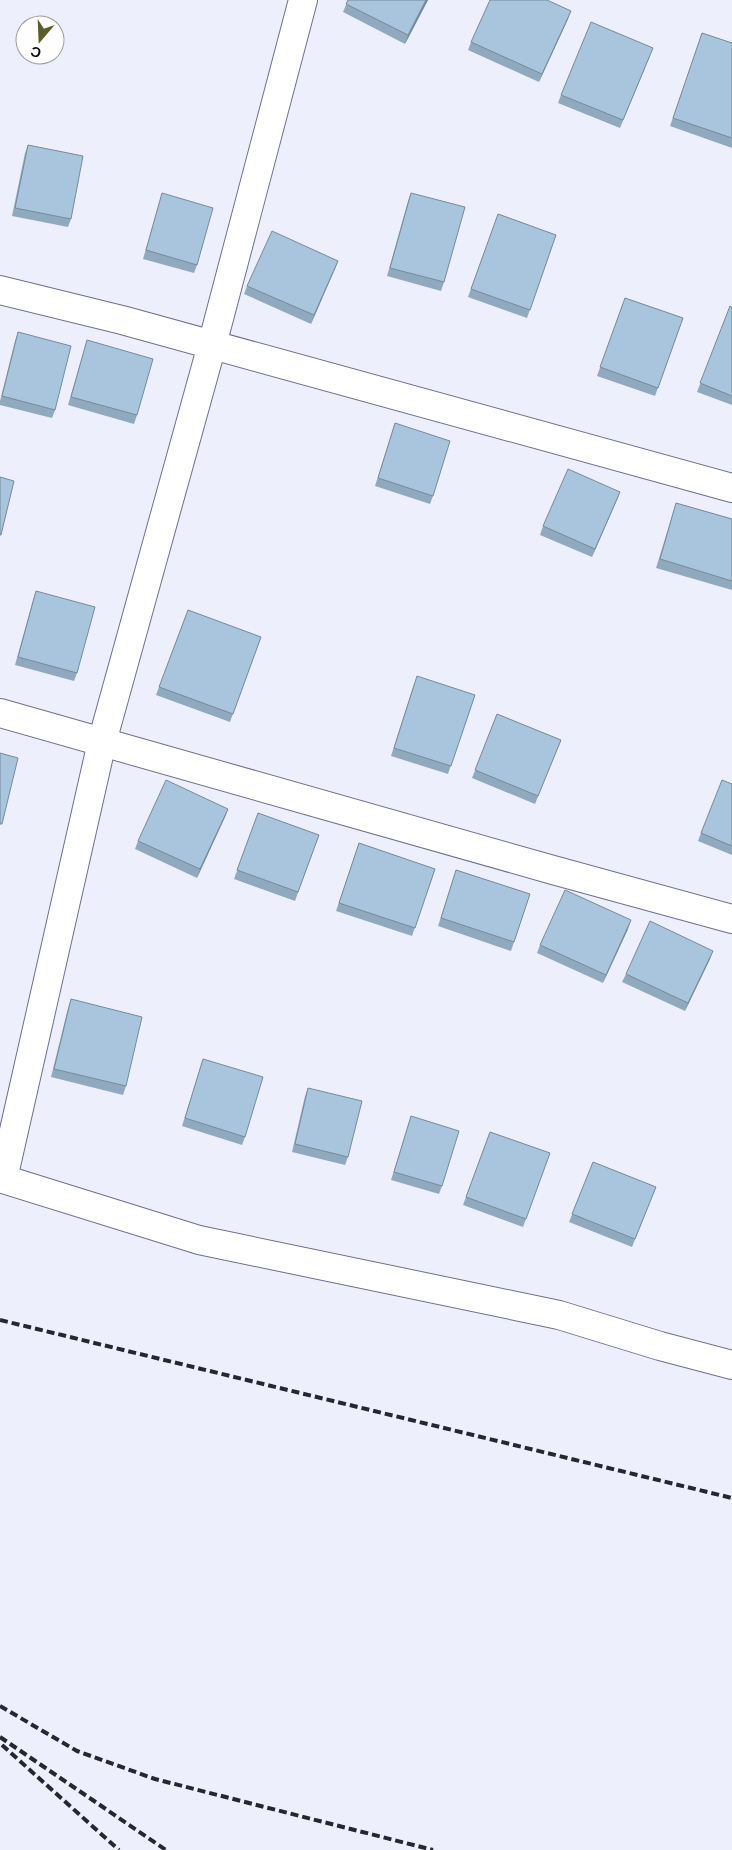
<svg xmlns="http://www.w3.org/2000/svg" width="732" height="1850" font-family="'Work Sans',sans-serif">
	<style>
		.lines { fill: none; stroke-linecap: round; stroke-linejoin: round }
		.minor-casing { stroke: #6b718b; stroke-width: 30 }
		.minor { stroke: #fff; stroke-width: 28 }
		.rail { stroke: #252730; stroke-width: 4; stroke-dasharray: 8 4; stroke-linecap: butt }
		.wall { fill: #90a9be }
		.shaded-wall { fill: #768a9b }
		.building { fill: #a8c5dd; stroke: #768a9b }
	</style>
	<rect width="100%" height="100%" fill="#edf0fc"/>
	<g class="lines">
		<!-- minor casing -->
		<g class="minor-casing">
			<g id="minor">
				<path d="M0,290L122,320L732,488"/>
				<path d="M0,713L553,870L732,919"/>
				<path d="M0,1178L199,1240L559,1315L660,1346L732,1365"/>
				<path d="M3,1179L102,742L212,345L303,0"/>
			</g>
		</g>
		<!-- minor -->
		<use href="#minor" class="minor"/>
		<!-- rail -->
		<g class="rail">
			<path d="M0,1320L732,1498"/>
			<path d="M0,1706L77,1751L155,1779L433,1850"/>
			<path d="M0,1737L166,1850"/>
			<path d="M2,1745L119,1850"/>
		</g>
	</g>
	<!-- wall -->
	<g class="wall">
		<path d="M348,0H428L405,44L343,12Z"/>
		<path d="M568,19L539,82L468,50L471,42Z"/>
		<path d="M702,33L732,43V148L670,126Z"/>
		<path d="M650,56L620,128L558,103L561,95Z"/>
		<path d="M28,145L71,219L68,227L12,216L25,153Z"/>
		<path d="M162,193L197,265L194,273L143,259Z"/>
		<path d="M411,193L444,282L441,291L387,276L408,201Z"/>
		<path d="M498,214L556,235L527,318L468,297Z"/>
		<path d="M338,261L311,324L244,294L247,286Z"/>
		<path d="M625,298L683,318L655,396L597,376Z"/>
		<path d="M730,306L732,307V405L697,392Z"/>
		<path d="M18,332L55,410L52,418L0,405V401L15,341Z"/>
		<path d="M87,340L137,415L134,424L68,405Z"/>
		<path d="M395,423L433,496L430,504L375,486Z"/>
		<path d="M620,492L592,557L540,535L543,526Z"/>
		<path d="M676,503L732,519V590L656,568Z"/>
		<path d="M36,591L77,673L74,681L15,665L33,600Z"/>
		<path d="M188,610L261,637L230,722L156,695Z"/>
		<path d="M414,684L475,695L448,774L391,756Z"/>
		<path d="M497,714L561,740L535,804L472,778Z"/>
		<path d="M732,784V855L698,841L701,833Z"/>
		<path d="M228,809L225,817L197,878L135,849L138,841Z"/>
		<path d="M258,813L319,835L295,901L234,879Z"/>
		<path d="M359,843L435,869L412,936L336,911Z"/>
		<path d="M456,870L530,894L511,951L438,926Z"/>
		<path d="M628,929L603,983L537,953L540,945Z"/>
		<path d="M710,959L685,1011L622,982L626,974Z"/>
		<path d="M71,999L126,1086L123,1095L51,1077L68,1008Z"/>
		<path d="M203,1059L245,1137L242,1145L182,1126Z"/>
		<path d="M308,1088L348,1157L345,1165L292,1152L305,1096Z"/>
		<path d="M411,1116L442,1186L439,1194L391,1180Z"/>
		<path d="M490,1132L550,1153L523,1227L463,1205Z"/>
		<path d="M593,1162L656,1187L632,1247L569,1222Z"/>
	</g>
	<!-- shaded-wall -->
	<g class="shaded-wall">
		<path d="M426,0H428L405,44L408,35Z"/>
		<path d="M571,11L568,19L539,82L542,74Z"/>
		<path d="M338,261L335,269L311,324L314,315Z"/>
		<path d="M620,492L617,500L592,557L595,549Z"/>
		<path d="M228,809L225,817L197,878L200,869Z"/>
		<path d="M631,920L628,929L603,983L606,975Z"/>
		<path d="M713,951L710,959L685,1011L688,1003Z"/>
	</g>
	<!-- building -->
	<g class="building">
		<path d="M348,0H426L408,35L346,4Z"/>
		<path d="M490,0H547L571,11L542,74L471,42Z"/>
		<path d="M591,22L653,48L623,120L561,95Z"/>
		<path d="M702,33L732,43V138L673,118Z"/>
		<path d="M28,145L83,156L71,219L15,208Z"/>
		<path d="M162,193L213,208L197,265L146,250Z"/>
		<path d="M411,193L465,207L444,282L390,268Z"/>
		<path d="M498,214L556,235L530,310L471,289Z"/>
		<path d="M272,231L338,261L314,315L247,286Z"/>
		<path d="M625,298L683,318L658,388L600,367Z"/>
		<path d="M730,306L732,307V396L700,383Z"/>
		<path d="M18,332L71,346L55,410L2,396Z"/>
		<path d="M87,340L153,359L137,415L71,397Z"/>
		<path d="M395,423L450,441L433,496L378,478Z"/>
		<path d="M568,469L620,492L595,549L543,526Z"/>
		<path d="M0,477L14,481L1,535H0Z"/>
		<path d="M676,503L732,519V581L660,559Z"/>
		<path d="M36,591L95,607L77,673L18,657Z"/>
		<path d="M188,610L261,637L233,714L159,687Z"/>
		<path d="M417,676L475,695L451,766L394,748Z"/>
		<path d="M497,714L561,740L538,796L475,770Z"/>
		<path d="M0,753L18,758L2,824H0Z"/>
		<path d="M166,780L228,809L200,869L138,841Z"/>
		<path d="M722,780L732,784V846L701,833Z"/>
		<path d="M258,813L319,835L298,892L237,870Z"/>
		<path d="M359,843L435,869L415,928L339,903Z"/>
		<path d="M456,870L530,894L514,942L441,918Z"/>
		<path d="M565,890L631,920L606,975L540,945Z"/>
		<path d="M650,921L713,951L688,1003L626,974Z"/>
		<path d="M71,999L142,1017L126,1086L54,1069Z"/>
		<path d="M203,1059L263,1077L245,1137L185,1118Z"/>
		<path d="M308,1088L362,1101L348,1157L295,1144Z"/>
		<path d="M411,1116L459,1131L442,1186L394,1172Z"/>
		<path d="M490,1132L550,1153L526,1219L466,1197Z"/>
		<path d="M593,1162L656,1187L635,1239L572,1214Z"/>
	</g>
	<!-- north arrow -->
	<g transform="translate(40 40) rotate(199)"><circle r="24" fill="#fefefe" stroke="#9c9da0"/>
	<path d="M0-4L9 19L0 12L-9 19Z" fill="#5b5d2a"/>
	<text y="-8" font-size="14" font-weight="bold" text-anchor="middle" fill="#090b14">С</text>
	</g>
</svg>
